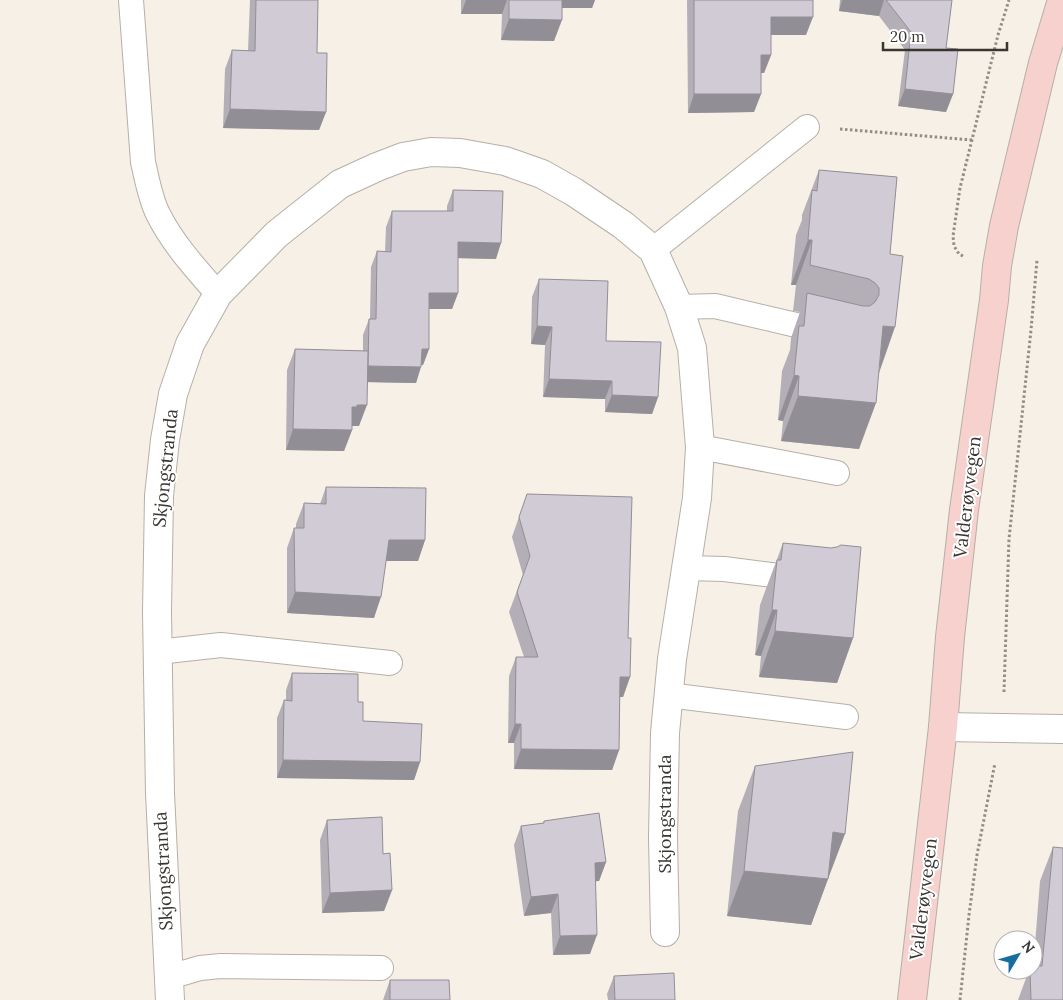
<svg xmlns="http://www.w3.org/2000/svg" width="1063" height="1000" font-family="Lora,serif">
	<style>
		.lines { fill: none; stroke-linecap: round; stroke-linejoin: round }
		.service-casing { stroke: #b6afa6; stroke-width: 26 }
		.minor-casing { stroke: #b6afa6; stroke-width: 30 }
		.secondary-casing { stroke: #b6afa6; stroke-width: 30 }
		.path { stroke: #928d86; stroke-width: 3; stroke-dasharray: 2.5 2.5; stroke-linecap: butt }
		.service { stroke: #fff; stroke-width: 24 }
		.minor { stroke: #fff; stroke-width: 28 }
		.secondary { stroke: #f6d1cd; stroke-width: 28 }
		.wall { fill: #b4afb7 }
		.shaded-wall { fill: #928e95 }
		.building { fill: #d1cbd5; stroke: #928e95 }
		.labels { text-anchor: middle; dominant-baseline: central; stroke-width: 4; stroke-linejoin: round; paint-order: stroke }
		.street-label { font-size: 18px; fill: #393632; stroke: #fff }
	</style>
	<rect width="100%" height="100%" fill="#f7f0e6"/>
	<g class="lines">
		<!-- service casing -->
		<g class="service-casing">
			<g id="service">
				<path d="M131,0L143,162C147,179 150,198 158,214C173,244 196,269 218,294"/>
				<path d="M653,250L807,127"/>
				<path d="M679,307L715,306L826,332"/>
				<path d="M700,447L837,473"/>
				<path d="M686,568L724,569L804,579"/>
				<path d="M158,652L221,645L390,663"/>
				<path d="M668,695L846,717"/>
				<path d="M168,976L183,973L200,968L221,966L381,968"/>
			</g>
		</g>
		<!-- minor casing -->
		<g class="minor-casing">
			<g id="minor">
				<path d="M943,727L1063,729"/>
				<path d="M170,1000L160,793L157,612L159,496L165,440L173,394L190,344L218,294L277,234L340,184L377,167L403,157L431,152L460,153L505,161L542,174L574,192L623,225L653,250L679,307L692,348L700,447L697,498L672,659L665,733L663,838L665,932"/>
			</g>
		</g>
		<!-- secondary casing -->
		<g class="secondary-casing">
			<path id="secondary" d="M912,1000L943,727L950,637L964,510L994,300L997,266L1004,226L1043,63L1062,0"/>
		</g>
		<!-- path -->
		<g class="path">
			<path d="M840,129L972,140"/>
			<path d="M963,256L959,254L954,246L953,236L960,188L998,35L1009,0"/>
			<path d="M1004,692L1009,539L1031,330L1037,260"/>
			<path d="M960,1000L969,915L977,855L995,763"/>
		</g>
		<!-- service -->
		<use href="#service" class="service"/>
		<!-- minor -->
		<use href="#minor" class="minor"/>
		<!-- secondary -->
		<use href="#secondary" class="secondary"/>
	</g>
	<!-- wall -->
	<g class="wall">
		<path d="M250,0H318L317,53L326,112L319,130L223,128L225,69L232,50L248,51Z"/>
		<path d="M461,0H595L592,8H562L554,41L501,40L502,14H461Z"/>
		<path d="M687,0H813L806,35H771V55L764,73H761V94L754,112L688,113Z"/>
		<path d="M840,0H952L946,48L953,94L946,112L898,106L905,50L879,16L839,11Z"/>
		<path d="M819,170L897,177L879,373L859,449L781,441L783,421L778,420L782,371L790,350L791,338L800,312L793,311L796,285H791L796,235L802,220V215Z"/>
		<path d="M453,190L496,259L458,258V293L452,309H429V349L423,365H421L416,383L367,382L359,426H352V430L344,451L286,450L287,370L295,349L363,351V335L369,319H370L371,267L377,251L385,252L386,227L392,211H447V206Z"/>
		<path d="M539,279L606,341L658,397L652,414L605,412V399L543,397L545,345L531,344L532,297Z"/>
		<path d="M326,487L425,540L418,561H386L374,618L287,613V548L294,528H296V524L304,503L320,504Z"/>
		<path d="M527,494L628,638L630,677L623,697H620L619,750L612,770L514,769V743H508L509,676L516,657H524L509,612L523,575L512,537Z"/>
		<path d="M783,543L853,638L837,683L759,677L761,656L755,655L760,605Z"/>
		<path d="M292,673L420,762L414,780L277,778V718L284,700L286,701V690Z"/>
		<path d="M755,766L828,879L811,925L727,916L738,811Z"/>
		<path d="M327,820L383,854L392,890L384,911L322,913L320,840Z"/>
		<path d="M544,821L606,862L599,881H595L590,954L553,955L551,913L524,916L514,845L521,826L543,823Z"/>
		<path d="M1053,847L1063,1000H1018L1029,970H1033L1040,881Z"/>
		<path d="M614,976L675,1000H608L607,994Z"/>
		<path d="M390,980L450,1000H383Z"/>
	</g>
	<!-- shaded-wall -->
	<g class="shaded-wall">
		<path d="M466,0H507L502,14H461Z"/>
		<path d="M558,0H595L592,8H555Z"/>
		<path d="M842,0H884L879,16L839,11Z"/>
		<path d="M771,17H813L806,35H764Z"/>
		<path d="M509,19L562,20L554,41L501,40Z"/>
		<path d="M761,55H771L764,73H754Z"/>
		<path d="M905,89L953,94L946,112L898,106Z"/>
		<path d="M694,94H761L754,112L688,113Z"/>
		<path d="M230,109L326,112L319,130L223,128Z"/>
		<path d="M808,240H812L796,285H791Z"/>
		<path d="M458,242L501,243L496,259L453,258Z"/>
		<path d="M429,293H458L452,309H423Z"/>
		<path d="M537,326L552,327L545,345L531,344Z"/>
		<path d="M883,326L895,327L879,373Z"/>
		<path d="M422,349H429L423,365H416Z"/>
		<path d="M368,366L421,367L416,383L362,382Z"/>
		<path d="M794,375L799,376L783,421L778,420Z"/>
		<path d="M549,379L612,381L605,399L543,397Z"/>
		<path d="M612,395L658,397L652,414L605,412Z"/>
		<path d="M798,396L876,403L859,449L781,441Z"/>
		<path d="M357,405H367L359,426H350L352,407Z"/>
		<path d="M293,429L352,430L344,451L286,450Z"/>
		<path d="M389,540H425L418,561H381Z"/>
		<path d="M295,592L381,597L374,618L287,613Z"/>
		<path d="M772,610H777L761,656L755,655Z"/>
		<path d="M775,631L853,638L837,683L759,677Z"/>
		<path d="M620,677H630L623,697H613Z"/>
		<path d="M515,724H521L514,743H508Z"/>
		<path d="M521,749L619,750L612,770L514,769Z"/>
		<path d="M283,760L420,762L414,780L277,778Z"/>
		<path d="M833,832L845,834L828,879L816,878Z"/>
		<path d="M606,862L599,881L588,882L595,863Z"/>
		<path d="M744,871L828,879L811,925L727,916Z"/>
		<path d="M392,890L384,911L322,913L330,893Z"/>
		<path d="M558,894L551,913L524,916L531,897Z"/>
		<path d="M597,935L590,954L553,955L560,936Z"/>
	</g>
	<!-- building -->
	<g class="building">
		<path d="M256,0H318L317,53H327L326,112L230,109L232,50L255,51Z"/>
		<path d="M509,0H562V20L509,19Z"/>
		<path d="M694,0H813V17H771V55H761V94H694Z"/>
		<path d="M886,0H952L946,48L958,49L953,94L905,89L911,32Z"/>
		<path d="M819,170L897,177L890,254L903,256L895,327L883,326L876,403L798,396L799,376L794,375L799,326H804L807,293L863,306H870L875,302L879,295V288L875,283L869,279L810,265L812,240H808L812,190L817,191Z"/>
		<path d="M453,190L503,191L501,243L458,242V293H429V349H422L421,367L368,366L369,319H376L377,251L391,252L392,211H453Z"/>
		<path d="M539,279L608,281L606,341L661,342L658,397L612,395V381L549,379L552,327L537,326Z"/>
		<path d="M295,349L368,351L367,405H357V407H352V430L293,429Z"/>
		<path d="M326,487L426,488L425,540H389L381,597L295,592L294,528H304V503L326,504Z"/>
		<path d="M527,494L632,497L628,638H631L630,677H620L619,750L521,749V724H515L516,657H538L517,592L530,556L519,517Z"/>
		<path d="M783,543L831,548L837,547L841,545L861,547L853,638L775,631L777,610H772L777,560H781Z"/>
		<path d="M292,673L358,674V702H363V721L422,724L420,762L283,760L284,700L292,701Z"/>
		<path d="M853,752L845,834L833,832L828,879L744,871L755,766Z"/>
		<path d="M599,813L606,862L595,863L597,935L560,936L558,894L531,897L521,826L544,823V821Z"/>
		<path d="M382,817L383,854L390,853L392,890L330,893L327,820Z"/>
		<path d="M1053,847L1063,848V1000H1031L1030,970H1033V966H1042Z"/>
		<path d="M674,973L675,1000H615L614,976Z"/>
		<path d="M390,980H449L450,1000H390Z"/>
	</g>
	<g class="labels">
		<!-- street labels -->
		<g class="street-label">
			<text transform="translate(165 468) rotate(-84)">Skjongstranda</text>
			<text transform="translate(967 497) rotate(-83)">Valderøyvegen</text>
			<text transform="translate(664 814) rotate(-90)">Skjongstranda</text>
			<text transform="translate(163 871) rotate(-93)">Skjongstranda</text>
			<text transform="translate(923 899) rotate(-83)">Valderøyvegen</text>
		</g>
	</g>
	<!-- north arrow -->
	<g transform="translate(1018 955) rotate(52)"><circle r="24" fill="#ffffff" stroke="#b0afad"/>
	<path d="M0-4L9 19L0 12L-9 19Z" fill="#166e9e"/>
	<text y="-8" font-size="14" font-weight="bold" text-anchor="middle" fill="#393632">N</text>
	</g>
	<!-- scale -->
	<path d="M883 42v8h124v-8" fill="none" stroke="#393632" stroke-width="2.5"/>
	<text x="890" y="42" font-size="15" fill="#393632" stroke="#ffffff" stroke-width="4" paint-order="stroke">20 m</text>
</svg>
